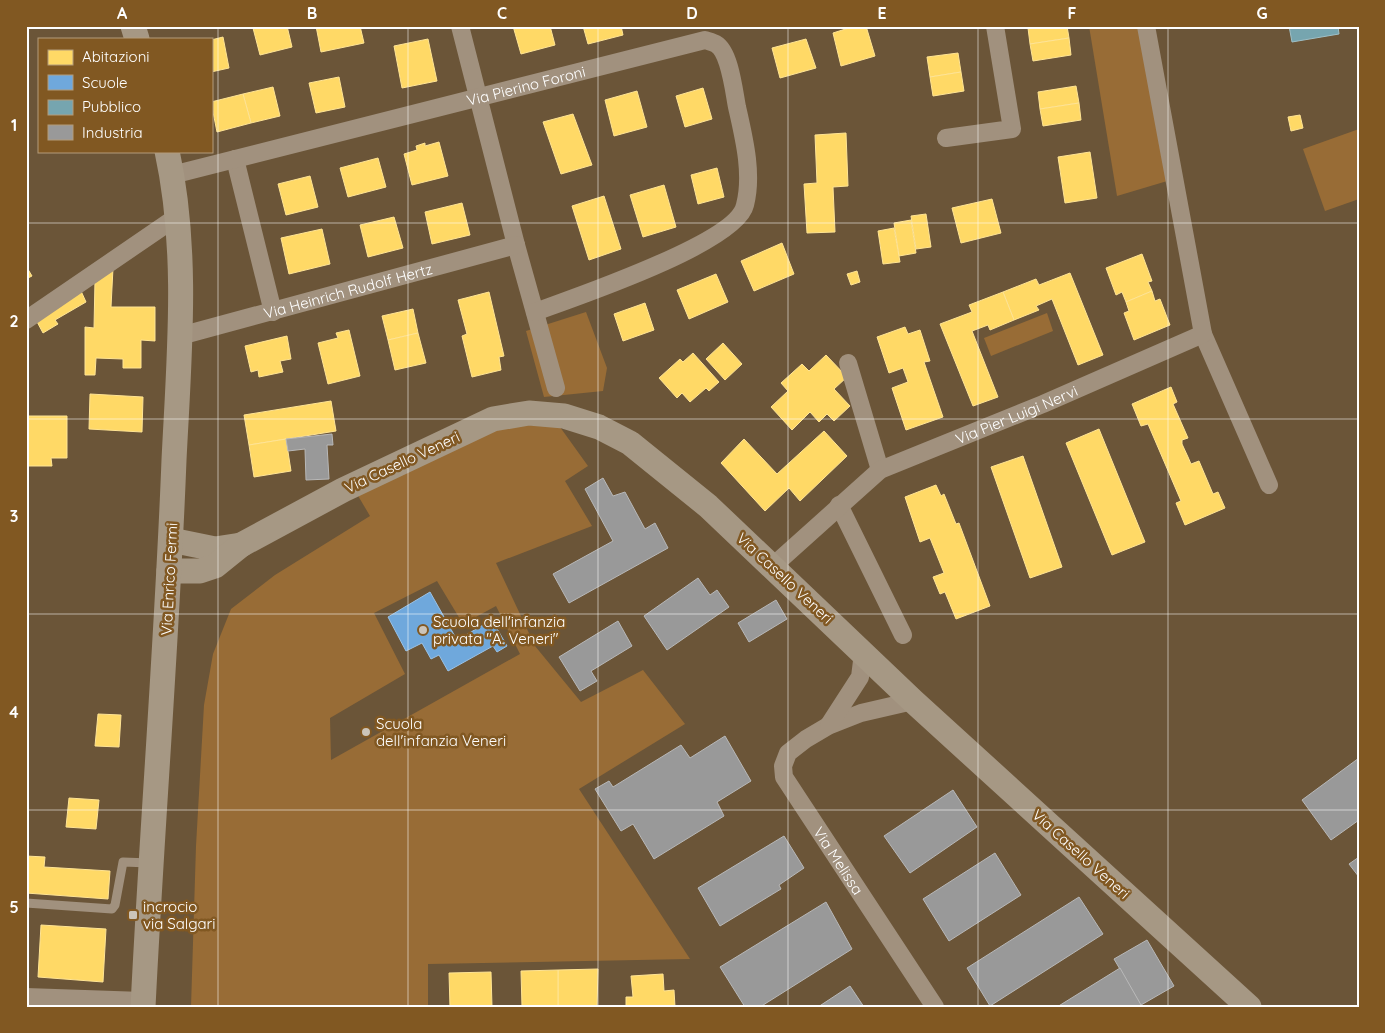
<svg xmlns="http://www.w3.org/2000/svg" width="1385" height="1033" font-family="Quicksand,sans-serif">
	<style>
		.green { fill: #986c36; fill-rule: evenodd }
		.homes { fill: #ffd966; stroke: #ffe494 }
		.schools { fill: #6fa8dc; stroke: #9ac2e6 }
		.public { fill: #76a5af; stroke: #9fc0c7 }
		.industry { fill: #999; stroke: #b8b8b8 }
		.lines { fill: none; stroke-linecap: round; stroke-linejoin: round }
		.lane { stroke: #a1917e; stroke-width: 9 }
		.street { stroke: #a1917e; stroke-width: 18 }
		.secondary { stroke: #a69884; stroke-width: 25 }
		.grid { fill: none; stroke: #fff; stroke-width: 1; stroke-opacity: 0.55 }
		.poi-dot { fill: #cbc4b9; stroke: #815822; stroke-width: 2 }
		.labels { text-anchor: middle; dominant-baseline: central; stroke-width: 5; stroke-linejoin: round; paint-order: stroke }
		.street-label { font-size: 15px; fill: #fff; stroke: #815822 }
		.poi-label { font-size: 15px; fill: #fff; stroke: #815822; text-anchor: start }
		.neatline { fill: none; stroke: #fff; stroke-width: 2 }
		.grid-label { font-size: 16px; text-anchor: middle; font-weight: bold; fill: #fff }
	</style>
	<rect width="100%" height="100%" fill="#6b5538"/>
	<!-- green -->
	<g class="green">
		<path d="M1089,26H1146L1174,179L1117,196Z"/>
		<path d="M1359,129V199L1325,211L1303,149Z"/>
		<path d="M586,312L607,368L603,391L544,397L526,331Z"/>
		<path d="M1047,313L1053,331L991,356L984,338Z"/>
		<path d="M528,425L560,427L588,466L565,481L592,526L496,563L535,646L581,702L643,670L685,724L579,789L690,959L428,964V1007H191L196,846L204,705L213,654L231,609L275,575L370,516L357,494L495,427ZM437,581L463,624L496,606L520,654L331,760L330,718L405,674L374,613Z"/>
	</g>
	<!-- homes -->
	<g class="homes">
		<path d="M258,26H287L292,47L260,55L253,28Z"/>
		<path d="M316,26H360L364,43L321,52Z"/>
		<path d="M513,26H550L555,45L521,54Z"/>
		<path d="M583,26H621L623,35L588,44Z"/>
		<path d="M855,26H866L875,56L841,66L833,33Z"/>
		<path d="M1037,26H1067L1069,38L1030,44L1028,28Z"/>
		<path d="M223,37L229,68L211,72V40Z"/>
		<path d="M1069,38L1071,55L1033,61L1030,44Z"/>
		<path d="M428,39L437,81L402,88L394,46Z"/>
		<path d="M806,39L816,68L780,78L772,48Z"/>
		<path d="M958,53L961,72L930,77L927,57Z"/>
		<path d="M961,72L964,91L933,96L930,77Z"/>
		<path d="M339,77L345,107L316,113L309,83Z"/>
		<path d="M1076,86L1079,103L1040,109L1038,92Z"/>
		<path d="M273,87L280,116L251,123L243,94Z"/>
		<path d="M703,88L712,119L685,127L676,96Z"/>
		<path d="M637,91L647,127L614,136L605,100Z"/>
		<path d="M243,94L251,123L217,132L211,102Z"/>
		<path d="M1079,103L1081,120L1043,126L1040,109Z"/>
		<path d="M573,114L592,165L561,174L543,122Z"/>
		<path d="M1300,115L1303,128L1291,131L1288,117Z"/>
		<path d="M846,133L848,186L833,187L835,232L807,233L804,184L817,183L815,135Z"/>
		<path d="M439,142L448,176L412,185L404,154L417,150L416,146L425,143V146Z"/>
		<path d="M1090,152L1097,198L1065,203L1058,157Z"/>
		<path d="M378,158L386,187L348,197L340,168Z"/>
		<path d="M717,168L724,197L698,204L691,175Z"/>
		<path d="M310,176L318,207L286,215L278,184Z"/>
		<path d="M664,185L676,227L643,237L630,195Z"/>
		<path d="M604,196L621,249L589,260L572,206Z"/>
		<path d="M992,199L1001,233L961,243L952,208Z"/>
		<path d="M462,203L470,235L432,244L425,212Z"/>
		<path d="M926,214L931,247L916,249L911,216Z"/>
		<path d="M394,217L403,248L368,257L360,225Z"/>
		<path d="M911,220L916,253L899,256L894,223Z"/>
		<path d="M894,228L900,262L883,264L878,231Z"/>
		<path d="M322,229L330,264L289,274L281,238Z"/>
		<path d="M782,243L794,274L754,291L741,261Z"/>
		<path d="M1142,254L1152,281L1148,282L1152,291L1126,302L1122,292L1116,295L1106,268Z"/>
		<path d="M26,266L32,276L26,279Z"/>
		<path d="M113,268L111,307H155V341L141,340V368H123V359L96,358L95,375H85V327L94,328L95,280Z"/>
		<path d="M857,271L860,282L851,285L847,274Z"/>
		<path d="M1070,273L1103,355L1078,365L1052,299L1036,306L1039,310L1014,320L1003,292L1036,279L1039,285Z"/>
		<path d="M716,274L728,302L689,319L677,290Z"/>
		<path d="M81,291L86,302L55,320L58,324L43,333L35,318Z"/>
		<path d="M1152,291L1155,301L1160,299L1170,325L1134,340L1124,313L1129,311L1126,302Z"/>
		<path d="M489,292L504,356L499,357L501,370L472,377L462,336L467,334L458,300Z"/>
		<path d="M1003,292L1014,320L990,330L988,325L972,331L998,397L973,406L940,324L972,312L969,305Z"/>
		<path d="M645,303L654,330L623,341L614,314Z"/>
		<path d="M413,309L418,333L388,340L382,316Z"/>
		<path d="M905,327L908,334L920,330L930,361L924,362L943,417L906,430L892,388L908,382L903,368L889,373L877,337Z"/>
		<path d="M349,330L360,376L328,384L318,343L338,338L336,333Z"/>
		<path d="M418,333L426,363L395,370L388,340Z"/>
		<path d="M287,336L291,359L280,361L283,372L259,377L258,370L251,372L245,346Z"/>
		<path d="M723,343L742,364L725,380L706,359Z"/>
		<path d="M693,353L719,382L709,391L706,388L690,402L682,393L677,398L659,378L680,359L683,362Z"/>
		<path d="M826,355L847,377L834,389L850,406L834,421L827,414L819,422L810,412L792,430L771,407L788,391L781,383L802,364L809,371Z"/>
		<path d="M1171,387L1177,402L1173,404L1188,438L1182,440V444L1188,457L1191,464L1199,461L1213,494L1218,492L1225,508L1185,525L1176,503L1181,501L1148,424L1141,426L1132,404Z"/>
		<path d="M90,394L143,397L142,432L89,429Z"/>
		<path d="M331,401L336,431L249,445L244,415Z"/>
		<path d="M26,416H67V458H51L52,466H26Z"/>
		<path d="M1099,429L1145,542L1112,555L1066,443Z"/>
		<path d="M824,431L847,456L800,501L789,488L765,511L721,463L744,439L777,474Z"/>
		<path d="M286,439L291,471L254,477L249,445Z"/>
		<path d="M1023,456L1062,567L1030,578L991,467Z"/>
		<path d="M936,485L941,496L944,494L956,524L959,523L990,606L956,619L945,592L940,594L933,577L944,573L930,538L920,542L905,497Z"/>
		<path d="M98,714L121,715L119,747L95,746Z"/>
		<path d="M69,798L99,800L96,829L66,827Z"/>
		<path d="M26,856L45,857L44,867L110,871L108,899L26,893Z"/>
		<path d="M41,925L106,929L103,982L38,977Z"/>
		<path d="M598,969L597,1007H558V970Z"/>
		<path d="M558,970V1007H522L521,971Z"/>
		<path d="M491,972L492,1007H450L449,973Z"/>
		<path d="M663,974L664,991L674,990L675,1007H626V997H633L631,976Z"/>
	</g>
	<!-- schools -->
	<path class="schools" d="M430,592L457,640L492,620L507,646L497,652L493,646L448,671L439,655L431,659L422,643L406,651L388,617Z"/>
	<!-- public -->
	<path class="public" d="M1289,26H1338L1339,34L1292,42Z"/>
	<!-- industry -->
	<g class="industry">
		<path d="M332,434L333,445H327L329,479L306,480L305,449L288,451L286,439Z"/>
		<path d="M603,478L613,496L625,492L645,529L655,523L668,548L569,603L553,574L613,541L585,489Z"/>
		<path d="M698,578L710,595L717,590L729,607L667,650L644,616Z"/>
		<path d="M776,600L787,619L749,642L738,623Z"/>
		<path d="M618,621L632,646L591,671L597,681L580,691L559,657Z"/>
		<path d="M725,736L751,781L717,802L724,816L654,859L633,824L621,831L595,789L609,781L613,787L681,745L690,758Z"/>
		<path d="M1359,758V820L1331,840L1302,800Z"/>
		<path d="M953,790L977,827L910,873L884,836Z"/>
		<path d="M784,836L804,868L779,885L781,889L720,926L698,888Z"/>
		<path d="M995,853L1021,895L949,941L923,899Z"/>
		<path d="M1359,857V877L1349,864Z"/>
		<path d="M1079,897L1103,934L990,1006L967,968Z"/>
		<path d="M826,902L852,949L760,1007H745L720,967Z"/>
		<path d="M1147,940L1174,986L1141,1005L1114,959Z"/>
		<path d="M1120,968L1141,1005L1138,1007H1057Z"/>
		<path d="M850,986L864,1007H818Z"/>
	</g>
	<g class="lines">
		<!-- lane -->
		<path class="lane" d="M26,903L112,909L115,905L123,862L150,863"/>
		<!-- street -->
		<g class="street">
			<path d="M460,26L516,245L556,388"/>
			<path d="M946,138L1012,129L995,26"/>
			<path d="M235,159L273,312"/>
			<path id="s1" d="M172,175L705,40C708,41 713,42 716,44C730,52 734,92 737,107C744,138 753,174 745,205C737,243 573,298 535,312"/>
			<path d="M26,320L178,216"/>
			<path d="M1203,334L1269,485"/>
			<path id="s2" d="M180,336L516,245"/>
			<path d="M848,363L880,470"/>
			<path d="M839,505L903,635"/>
			<path id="s3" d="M773,566L880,470L1043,404L1203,334L1146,26"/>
			<path id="s4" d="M913,701L861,713L828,726L806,739L788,753L783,766L784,777L935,1007"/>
			<path d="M829,725L860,677L863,653"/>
			<path d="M26,997L143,1001"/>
		</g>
		<!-- secondary -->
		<g class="secondary">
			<path d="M133,26L137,39"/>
			<path d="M171,540L215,549L241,545"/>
			<path d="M169,571H200L215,566L241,545L343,490L493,419L529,413L564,416L599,427L630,443L708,506L913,701L1249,1007"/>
			<path d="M143,1007C152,825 167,643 174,460C179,358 189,252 167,151"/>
		</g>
	</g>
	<!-- grid -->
	<path class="grid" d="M218,26V1007M408,26V1007M598,26V1007M788,26V1007M978,26V1007M1168,26V1007M26,223H1359M26,419H1359M26,614H1359M26,810H1359"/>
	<!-- markers -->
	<g class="poi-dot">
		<circle cx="423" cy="630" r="5"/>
		<circle cx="366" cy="732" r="5"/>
		<rect x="128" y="910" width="10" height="10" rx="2.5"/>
	</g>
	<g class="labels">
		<!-- street labels -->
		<g class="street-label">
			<text stroke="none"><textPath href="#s1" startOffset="365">Via Pierino Foroni</textPath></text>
			<text stroke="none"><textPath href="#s2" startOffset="174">Via Heinrich Rudolf Hertz</textPath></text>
			<text stroke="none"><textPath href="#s3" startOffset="291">Via Pier Luigi Nervi</textPath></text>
			<text transform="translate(402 462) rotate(-25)">Via Casello Veneri</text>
			<text transform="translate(785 578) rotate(43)">Via Casello Veneri</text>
			<text transform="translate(169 579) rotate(-87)">Via Enrico Fermi</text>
			<text transform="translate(1081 854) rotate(42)">Via Casello Veneri</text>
			<text stroke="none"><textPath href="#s4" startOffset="262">Via Melissa</textPath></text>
		</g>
		<!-- poi labels -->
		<g class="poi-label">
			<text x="433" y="621">Scuola dell'infanzia<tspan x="433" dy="17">privata "A. Veneri"</tspan></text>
			<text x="376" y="723">Scuola<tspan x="376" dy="17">dell'infanzia Veneri</tspan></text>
			<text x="143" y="906">incrocio<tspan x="143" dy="17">via Salgari</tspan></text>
		</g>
	</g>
	<!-- border -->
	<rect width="1385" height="1033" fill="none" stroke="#815822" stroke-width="55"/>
	<!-- legend -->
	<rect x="38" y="38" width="175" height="115" fill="#815822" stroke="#b39b7a"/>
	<rect x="48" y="50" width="25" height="15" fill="#ffd966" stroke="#b39b7a"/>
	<text x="82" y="62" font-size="15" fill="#ffffff">Abitazioni</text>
	<rect x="48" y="75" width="25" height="15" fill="#6fa8dc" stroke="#b39b7a"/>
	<text x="82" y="88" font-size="15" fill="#ffffff">Scuole</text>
	<rect x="48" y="100" width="25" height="15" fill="#76a5af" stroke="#b39b7a"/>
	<text x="82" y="112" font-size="15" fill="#ffffff">Pubblico</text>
	<rect x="48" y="125" width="25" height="15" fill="#999999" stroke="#b39b7a"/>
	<text x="82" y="138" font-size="15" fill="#ffffff">Industria</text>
	<rect x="28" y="28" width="1330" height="978" class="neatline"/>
	<g class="grid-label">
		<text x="122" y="19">A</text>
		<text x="312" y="19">B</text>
		<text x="502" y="19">C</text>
		<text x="692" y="19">D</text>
		<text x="882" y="19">E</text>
		<text x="1072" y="19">F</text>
		<text x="1262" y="19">G</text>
		<text x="14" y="131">1</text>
		<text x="14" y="327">2</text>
		<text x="14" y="522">3</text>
		<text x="14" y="718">4</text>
		<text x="14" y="913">5</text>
	</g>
</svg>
